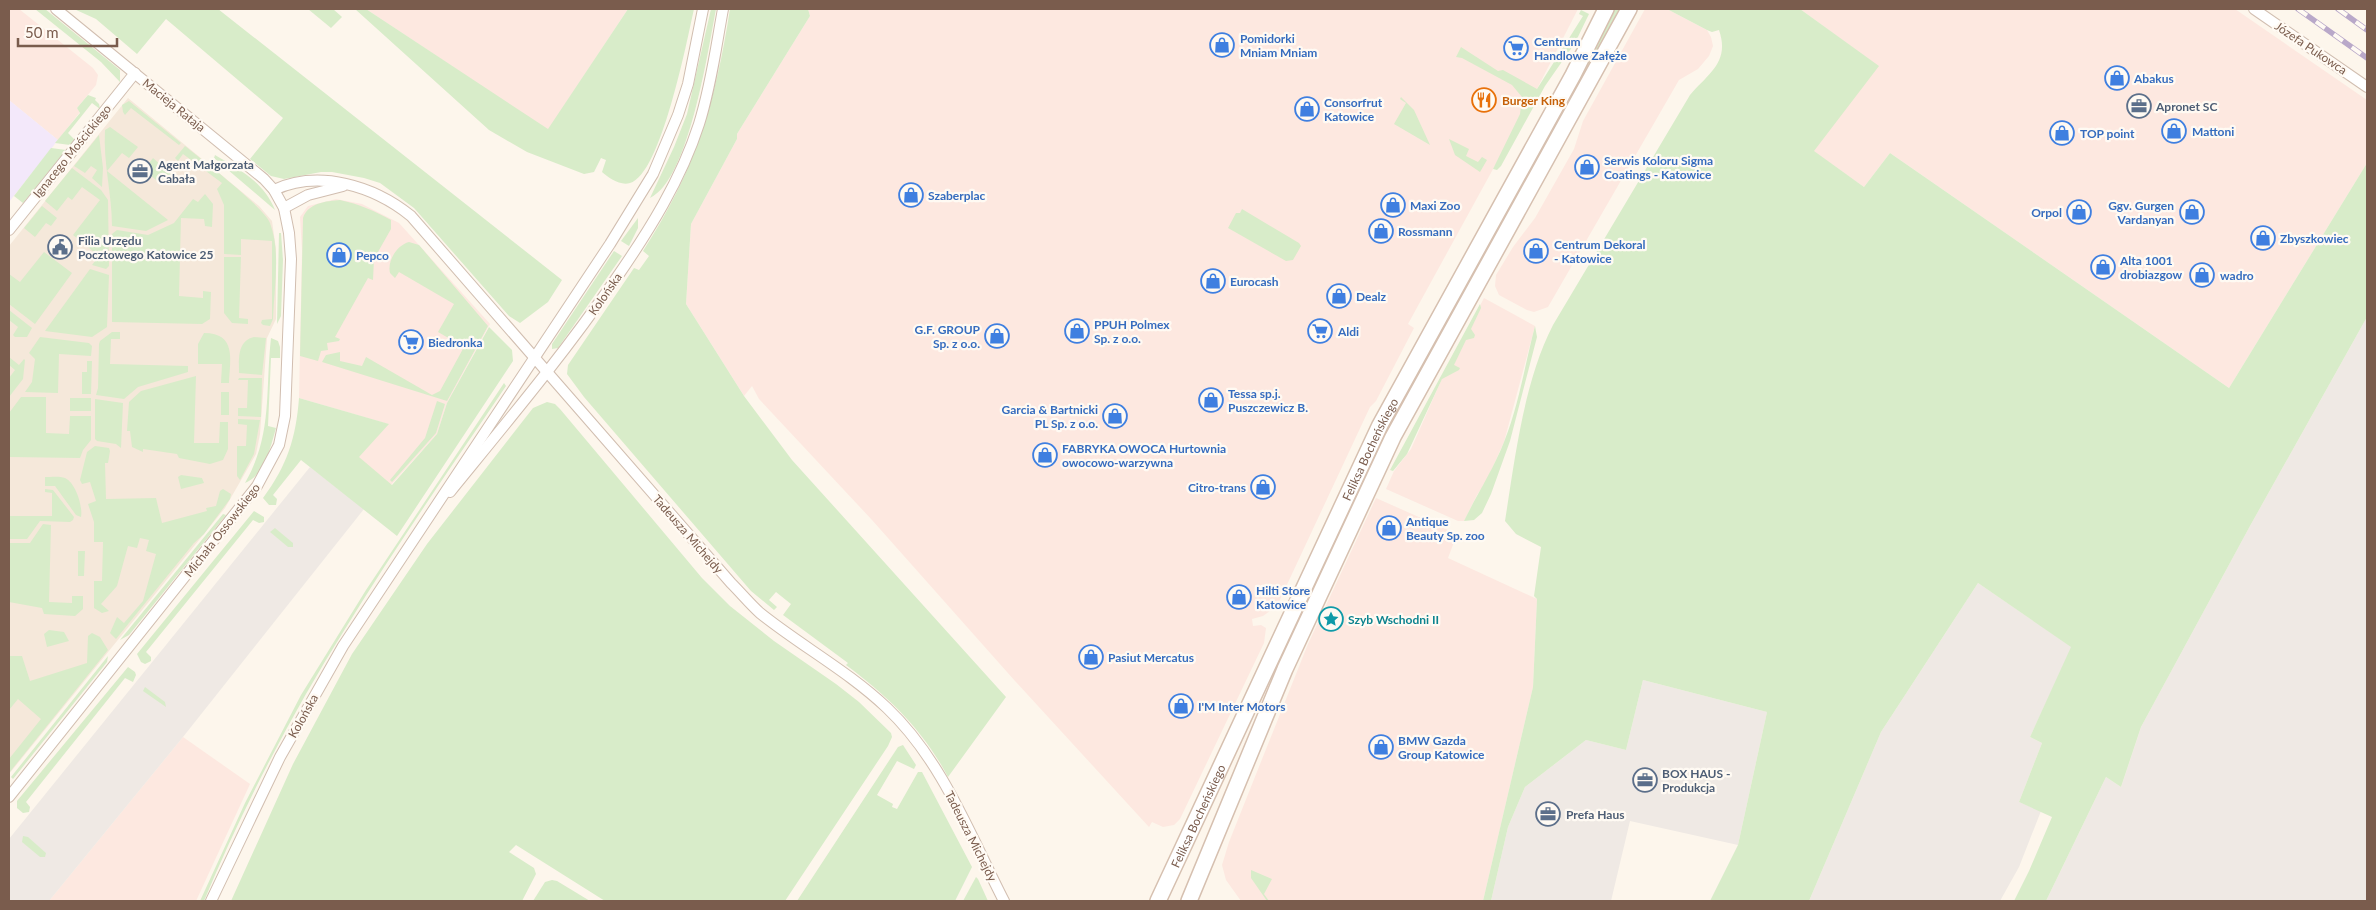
<svg xmlns="http://www.w3.org/2000/svg" width="2376" height="910" font-family="Lato,sans-serif">
	<style>
		.residential { fill: #f5e8da }
		.commercial { fill: #fde8e0 }
		.industrial { fill: #efe9e4 }
		.education { fill: #f3e8fa }
		.green { fill: #d8ecc9 }
		.lines { fill: none; stroke-linecap: round; stroke-linejoin: round }
		.street-casing { stroke: #d1beb0; stroke-width: 12 }
		.secondary-casing { stroke: #d6c0b0; stroke-width: 18 }
		.street { stroke: #fff; stroke-width: 10 }
		.secondary { stroke: #fff; stroke-width: 15 }
		.rail-casing { stroke: #b9a8c9; stroke-width: 5.5 }
		.rail { stroke: #fffaf3; stroke-width: 4; stroke-dasharray: 11; stroke-linecap: butt }
		.labels { text-anchor: middle; dominant-baseline: central; stroke-width: 4.5; stroke-linejoin: round; paint-order: stroke }
		.shop-label { font-size: 12px; font-weight: bold; fill: #366cbe; stroke: #fffaf3; text-anchor: start }
		.street-label { font-size: 12px; fill: #7a5c4d; stroke: #fffaf3 }
		.food-label { font-size: 12px; font-weight: bold; fill: #c56008; stroke: #fffaf3; text-anchor: start }
		.service-label { font-size: 12px; font-weight: bold; fill: #4e5e75; stroke: #fffaf3; text-anchor: start }
		.culture-label { font-size: 12px; font-weight: bold; fill: #0d838f; stroke: #fffaf3; text-anchor: start }
	</style>
	<rect width="100%" height="100%" fill="#fdf6ec"/>
	<!-- residential -->
	<path class="residential" d="M128,98L259,206L272,221L276,249V319L267,338L260,434L256,454L225,508L9,774V246Z"/>
	<!-- commercial -->
	<g class="commercial">
		<path d="M9,9H19L93,68L98,75L96,85L77,108L80,112L58,140L9,100Z"/>
		<path d="M366,9H628L548,130Z"/>
		<path d="M808,9H1578L1537,89L1408,324L1414,328L1376,401L1370,407L1277,606L1263,616L1252,619L1253,626L1261,625L1266,628L1264,643L1180,819L1174,825L1163,827L1152,822L1149,827L1015,681L872,520L759,399L752,386L744,396L686,304L691,224L737,139V134L810,16Z"/>
		<path d="M1645,9H1667L1707,30L1711,37L1713,46L1709,56L1698,69L1679,80L1548,307L1534,312L1527,310L1499,295L1495,286L1496,275L1513,247L1535,218L1574,149L1583,121Z"/>
		<path d="M1800,9H2235L2367,100V163L2229,388L1890,153L1864,187L1813,151L1878,66Z"/>
		<path d="M336,199L362,204L399,223L490,324L447,403L437,434L391,485L358,457L388,424L299,398L302,251L300,217L308,206Z"/>
		<path d="M1484,298L1535,326L1504,442L1486,482L1477,495L1464,521H1458L1386,489L1394,471L1411,449L1444,374Z"/>
		<path d="M1376,498L1457,534L1448,558L1537,599L1533,687L1483,901H1241L1226,880L1222,865L1229,842L1308,644Z"/>
		<path d="M183,737L250,784L196,901H49Z"/>
	</g>
	<!-- industrial -->
	<g class="industrial">
		<path d="M2367,317V901H2046L2106,777L2121,787L2141,727L2250,526Z"/>
		<path d="M310,467L364,509L183,737L49,901H9V839Z"/>
		<path d="M1978,583L2072,647L2030,737L2042,743L2019,802L2041,811L2019,867L2000,901H1809L1881,732Z"/>
		<path d="M1643,680L1767,712L1738,845L1630,821L1611,901H1491L1508,827L1525,787L1586,740L1626,750Z"/>
	</g>
	<!-- education -->
	<path class="education" d="M9,100L58,140L9,202Z"/>
	<!-- green -->
	<g class="green">
		<path d="M35,9H45L120,70V82L101,62Z"/>
		<path d="M74,9H218L562,280L548,302L520,323L509,316L414,208L380,183L364,178L332,172H321L284,179L271,176L250,159L283,118L166,19L137,54L96,19Z"/>
		<path d="M308,9H333L342,17L331,28Z"/>
		<path d="M355,9H366L548,129L628,9H694C687,40 661,175 630,183C620,186 609,178 602,172L606,160L601,158L594,172L584,174L527,152L489,130Z"/>
		<path d="M711,9H716C708,50 689,180 650,198L674,147L687,114Z"/>
		<path d="M730,9H808L810,16L737,134V139L691,224L686,304L744,396L792,460L1006,697L948,777C924,731 888,696 846,665L848,663L783,615L791,604L776,592L769,600L777,607L774,610L751,591L584,397L567,374L568,365L634,268L639,270L649,256L643,251C696,169 715,104 730,9Z"/>
		<path d="M1614,9H1620L1489,248L1486,246Z"/>
		<path d="M1667,9H1800L1879,66L1814,151L1864,187L1890,153L2229,388L2367,163V317L2250,526L2141,727L2121,787L2106,777L2046,901H2014L2029,871L2052,817L2019,802L2042,743L2030,737L2071,647L1978,583L1881,732L1809,901H1710L1738,845L1767,712L1643,680L1626,750L1586,740L1525,787L1508,827L1491,901H1483L1533,687L1537,599L1534,596L1541,547L1516,534L1505,521C1515,458 1524,381 1553,325L1690,95C1709,73 1730,62 1719,30L1712,32L1707,30Z"/>
		<path d="M1581,10L1589,14L1575,43L1545,86L1501,166L1497,170L1493,169L1520,114L1522,97L1512,85L1462,58L1456,57L1461,47L1498,71L1503,70L1537,89L1583,16L1579,14Z"/>
		<path d="M88,95L96,98L95,100L99,104L100,109L92,103L68,133L75,140L70,145L55,143L80,113L77,108Z"/>
		<path d="M1401,97L1414,110L1430,145L1394,124L1406,103L1400,99Z"/>
		<path d="M129,101L181,143L179,145L131,108L125,115L123,112L122,105Z"/>
		<path d="M110,127L138,147L129,158L122,153L107,171L168,220L146,231L112,226C112,194 103,163 105,130Z"/>
		<path d="M99,135L103,168L102,187L92,178L97,170L91,166L85,173L74,166Z"/>
		<path d="M1449,139L1469,149L1466,156L1478,162L1482,157L1487,160L1480,172L1455,155Z"/>
		<path d="M185,146C201,159 264,207 270,223C281,252 274,288 273,319L270,326L263,325L261,323L262,320L272,319V241L241,239V255L224,254V205L217,189L222,183L183,154L178,161L175,158Z"/>
		<path d="M51,148L66,150L23,203L14,196Z"/>
		<path d="M215,155C239,169 264,182 275,210L214,158Z"/>
		<path d="M153,158L171,174L162,185L144,170Z"/>
		<path d="M72,168L101,190L108,200L109,266L106,269L92,265L99,256L73,235L100,200L82,187L72,200L68,197L57,211L45,201Z"/>
		<path d="M205,194L213,204L212,227L205,226L204,219L181,218L179,296L203,298V291L211,292L210,319L202,324L112,322V234L117,230L148,235L174,223L193,199L198,202Z"/>
		<path d="M340,200C359,204 375,211 391,220V229L374,259L373,280L368,278L335,337L340,339L339,341L327,343L328,350L321,351L318,361L300,356L303,218C308,203 326,201 340,200Z"/>
		<path d="M42,206L57,218L51,226L46,223L35,237L24,228Z"/>
		<path d="M1242,209L1299,243L1301,246L1293,260L1286,261L1228,228L1236,213H1240Z"/>
		<path d="M638,218V228L629,246L621,241Z"/>
		<path d="M279,233H281L283,260L281,316L277,324Z"/>
		<path d="M409,242L419,245L488,326L447,401L322,362L326,355L340,352V361L362,366L366,357L432,395L440,391L464,347L438,332L454,304L399,272L395,278L390,273C387,261 397,245 409,242Z"/>
		<path d="M614,251L622,256L558,348L552,349V344Z"/>
		<path d="M44,252L72,273L35,324L9,304V274L20,282Z"/>
		<path d="M224,257H241L239,318L248,319V324L232,323L224,313Z"/>
		<path d="M90,269L109,275L107,327L92,337L45,331Z"/>
		<path d="M1480,304L1481,308L1471,329L1475,335L1474,338L1466,340L1454,365L1460,368L1459,370L1442,379L1407,454L1393,471L1390,470Z"/>
		<path d="M9,310L32,328L27,337H15L13,335L18,327L9,320Z"/>
		<path d="M1535,326L1537,337L1510,441L1491,494L1482,513L1474,520L1464,521C1477,494 1493,470 1504,442C1519,405 1525,364 1535,326Z"/>
		<path d="M489,327L512,350L513,361L397,536L301,460L273,495L277,499L276,505H269L263,498C287,466 296,438 299,398L389,424L359,457L392,485L437,434L447,403Z"/>
		<path d="M112,332H120V339H111L110,364L188,366V372L138,387L124,399L96,395L98,388L99,344L100,341Z"/>
		<path d="M204,333C237,333 230,360 229,383H221L222,364H198V344Z"/>
		<path d="M40,337L89,343L92,346L91,356L59,354L58,393L25,392L32,382L35,359L29,353Z"/>
		<path d="M254,337L266,338L262,375L239,373C239,359 237,341 254,337Z"/>
		<path d="M271,338L278,341L280,347V358H271L268,426L276,428C271,446 264,476 245,483C273,434 265,391 271,338Z"/>
		<path d="M9,357L19,365L24,359L25,360L23,379L9,397V378L15,370L9,365Z"/>
		<path d="M87,361H92L91,394H82V372H87Z"/>
		<path d="M196,376L194,443H219L220,422H228V449L223,460L210,464L179,458L177,454L143,449V452L132,447L130,431H127L129,402L141,391Z"/>
		<path d="M239,378H262L261,417L238,416V408H247L248,380H238Z"/>
		<path d="M504,383L506,386C452,466 396,546 345,629C291,715 243,807 204,901H200L245,803L301,695L366,590Z"/>
		<rect x="221" y="392" width="8" height="23"/>
		<path d="M21,397H46V433L69,434L70,416H91V440L83,450L80,458L9,457V413Z"/>
		<rect x="70" y="398" width="21" height="13"/>
		<path d="M95,399L123,403L121,448L116,444L97,441L95,439Z"/>
		<path d="M437,401L445,404L436,433L392,482L390,480L425,438Z"/>
		<path d="M547,402L555,404L560,409L702,578L730,606L774,641L836,684L859,702L891,733L892,737L888,746L785,901H605L516,845L509,852L534,868L536,874L522,901H231L293,764L352,654L427,544L533,408Z"/>
		<path d="M238,419L260,420L254,454L240,480L237,476V446H246L247,425L238,424Z"/>
		<path d="M95,446L109,448L110,451L108,463H105L106,499L156,498L162,523L207,511L206,508L216,506L220,491L223,489L231,494L230,499L204,534L194,543L116,639L110,633L117,617L124,623L143,601L156,554L146,551L149,540L140,538L137,548L128,546L117,586L101,604L109,611L102,613L94,608V581H102L103,542H94V522L88,504L96,501L90,482L82,484L80,480L87,452Z"/>
		<path d="M181,475L202,478L204,483L181,489L178,477Z"/>
		<path d="M45,477C51,477 60,476 65,478C76,483 83,507 81,517L76,515L55,486H45Z"/>
		<path d="M45,489L53,490L74,517L73,520L70,522L40,521L27,539H9V516H52V493L45,492Z"/>
		<path d="M254,511L264,517V522L259,523L253,520L146,652L151,657V661L145,664L141,662L137,654Z"/>
		<path d="M223,514L226,515L129,635L120,640Z"/>
		<path d="M43,524L51,525L49,602L72,603V596H83V609L75,616L44,614L42,608L9,602V543H30Z"/>
		<path d="M275,528L293,543V547H288L270,532Z"/>
		<path d="M78,551H85L84,576H78Z"/>
		<path d="M49,630L64,632L69,641L47,647L44,634Z"/>
		<path d="M92,633L100,637L108,650L9,773V759L41,719L18,699L9,710V656H22L30,681L87,663L88,636Z"/>
		<path d="M108,656L107,662L13,779L11,777Z"/>
		<path d="M128,667L135,672L136,675L133,682L125,678L26,802L30,807L29,812L23,813L17,808V801Z"/>
		<path d="M145,687L165,702L166,707L143,691Z"/>
		<path d="M903,745L916,765L914,769L897,761L877,795L893,804L892,807L897,809L918,772H922L972,867L955,901H797L898,747Z"/>
		<path d="M23,836L28,837L46,853L45,857H40L22,842Z"/>
		<path d="M1251,870L1272,879L1264,894L1269,901H1267L1251,878Z"/>
		<path d="M976,877L978,879L988,901H963Z"/>
		<path d="M552,880L557,881L590,901H533L545,882Z"/>
	</g>
	<g class="lines">
		<!-- street casing -->
		<g class="street-casing">
			<g id="street">
				<path d="M2254,9L2367,87"/>
				<path d="M274,190C319,169 374,186 411,216L731,583C741,593 750,604 760,613C801,646 848,671 887,708C942,760 970,835 1004,901"/>
				<path d="M284,208L308,195L343,186"/>
				<path d="M9,230L135,73"/>
				<path d="M450,492C507,422 564,354 615,280C649,231 681,180 699,124C711,86 716,47 723,9"/>
				<path d="M9,797L257,486L279,445L285,416L291,259L289,233L284,208L274,190L264,179L56,9"/>
				<path d="M211,901L280,757L343,646L610,244L653,174L678,115L688,84L703,9"/>
			</g>
		</g>
		<!-- secondary casing -->
		<g class="secondary-casing">
			<g id="secondary">
				<path id="s1" d="M1158,901L1380,425L1573,75L1606,9"/>
				<path d="M1189,901L1285,669L1393,437L1629,9"/>
			</g>
		</g>
		<!-- street -->
		<use href="#street" class="street"/>
		<!-- secondary -->
		<use href="#secondary" class="secondary"/>
		<!-- rail casing -->
		<g class="rail-casing">
			<g id="rail">
				<path d="M2298,9L2367,58"/>
				<path d="M2338,9L2367,30"/>
			</g>
		</g>
		<!-- rail -->
		<use href="#rail" class="rail"/>
	</g>
	<!-- icons -->
	<defs>
		<g id="shop-ring" transform="scale(1.25)"><circle r="9.5" fill="#fffaf3" stroke="#3f7fe0" stroke-width="1.5"/><path d="M-5-2.5h2.3a2.7 3.5 0 0 1 5.4 0H5L5.5 6h-11ZM-1.5-2.5h3a1.5 2.3 0 0 0-3 0Z" fill="#3f7fe0"/></g>
		<g id="supermarket-ring" transform="scale(1.25)"><circle r="9.5" fill="#fffaf3" stroke="#3f7fe0" stroke-width="1.5"/><path d="M-6-5.5h2.5l.6 2H6L4.5 2H-2.5L-4.4-4H-6ZM-1.5 3.2a1.3 1.3 0 1 0 .1 0ZM3 3.2a1.3 1.3 0 1 0 .1 0Z" fill="#3f7fe0"/></g>
		<g id="restaurant-ring" transform="scale(1.25)"><circle r="9.5" fill="#fffaf3" stroke="#e8710a" stroke-width="1.5"/><path d="M-5-6h1v4h1v-4h1v4h1v-4h1v5L-1.5 .5V6h-2V.5L-5-1ZM5-6V6H3V1.5H1.5Q1.5-4 5-6Z" fill="#e8710a"/></g>
		<g id="office-ring" transform="scale(1.25)"><circle r="9.5" fill="#fffaf3" stroke="#5c6f8a" stroke-width="1.5"/><path d="M-6-3h4V-5.5h4V-3h4V5H-6ZM-1-4.5V-3h2v-1.5ZM-6 0V1H6V0Z" fill="#5c6f8a"/></g>
		<g id="civic-ring" transform="scale(1.25)"><circle r="9.5" fill="#fffaf3" stroke="#5c6f8a" stroke-width="1.5"/><path d="M-.6-6.5H3V-4.5H.6V-3L4-1V1h2V6H-6V1h2V-1L-.6-3ZM-1.2 2.5V6h2.4V2.5Z" fill="#5c6f8a"/></g>
		<g id="sight-ring" transform="scale(1.25)"><circle r="9.5" fill="#fffaf3" stroke="#0f9aa8" stroke-width="1.5"/><path d="M0-6L1.8-2.2L6-1.7L2.9 1.2L3.7 5.4L0 3.3L-3.7 5.4L-2.9 1.2L-6-1.7L-1.8-2.2Z" fill="#0f9aa8"/></g>
	</defs>
	<g fill-rule="evenodd">
		<use href="#shop-ring" x="1222" y="45"/>
		<use href="#supermarket-ring" x="1516" y="48"/>
		<use href="#shop-ring" x="2117" y="78"/>
		<use href="#restaurant-ring" x="1484" y="100"/>
		<use href="#office-ring" x="2139" y="106"/>
		<use href="#shop-ring" x="1307" y="109"/>
		<use href="#shop-ring" x="2174" y="131"/>
		<use href="#shop-ring" x="2062" y="133"/>
		<use href="#shop-ring" x="1587" y="167"/>
		<use href="#office-ring" x="140" y="171"/>
		<use href="#shop-ring" x="911" y="195"/>
		<use href="#shop-ring" x="1393" y="205"/>
		<use href="#shop-ring" x="2079" y="212"/>
		<use href="#shop-ring" x="2192" y="212"/>
		<use href="#shop-ring" x="1381" y="231"/>
		<use href="#shop-ring" x="2263" y="238"/>
		<use href="#civic-ring" x="60" y="247"/>
		<use href="#shop-ring" x="1536" y="251"/>
		<use href="#shop-ring" x="339" y="255"/>
		<use href="#shop-ring" x="2103" y="267"/>
		<use href="#shop-ring" x="2202" y="275"/>
		<use href="#shop-ring" x="1213" y="281"/>
		<use href="#shop-ring" x="1339" y="296"/>
		<use href="#shop-ring" x="1077" y="331"/>
		<use href="#supermarket-ring" x="1320" y="331"/>
		<use href="#shop-ring" x="997" y="336"/>
		<use href="#supermarket-ring" x="411" y="342"/>
		<use href="#shop-ring" x="1211" y="400"/>
		<use href="#shop-ring" x="1115" y="416"/>
		<use href="#shop-ring" x="1045" y="455"/>
		<use href="#shop-ring" x="1263" y="487"/>
		<use href="#shop-ring" x="1389" y="528"/>
		<use href="#shop-ring" x="1239" y="597"/>
		<use href="#sight-ring" x="1331" y="619"/>
		<use href="#shop-ring" x="1091" y="657"/>
		<use href="#shop-ring" x="1181" y="706"/>
		<use href="#shop-ring" x="1381" y="747"/>
		<use href="#office-ring" x="1645" y="780"/>
		<use href="#office-ring" x="1548" y="814"/>
	</g>
	<g class="labels">
		<!-- shop labels -->
		<g class="shop-label">
			<text x="1240" y="38">Pomidorki<tspan x="1240" dy="14">Mniam Mniam</tspan></text>
			<text x="1534" y="41">Centrum<tspan x="1534" dy="14">Handlowe Załęże</tspan></text>
			<text x="2134" y="78">Abakus</text>
			<text x="1324" y="102">Consorfrut<tspan x="1324" dy="14">Katowice</tspan></text>
			<text x="2192" y="131">Mattoni</text>
			<text x="2080" y="133">TOP point</text>
			<text x="1604" y="160">Serwis Koloru Sigma<tspan x="1604" dy="14">Coatings - Katowice</tspan></text>
			<text x="928" y="195">Szaberplac</text>
			<text x="1410" y="205">Maxi Zoo</text>
			<text x="2174" y="205" text-anchor="end">Ggv. Gurgen<tspan x="2174" dy="14">Vardanyan</tspan></text>
			<text x="2062" y="212" text-anchor="end">Orpol</text>
			<text x="1398" y="231">Rossmann</text>
			<text x="2280" y="238">Zbyszkowiec</text>
			<text x="1554" y="244">Centrum Dekoral<tspan x="1554" dy="14">- Katowice</tspan></text>
			<text x="356" y="255">Pepco</text>
			<text x="2120" y="260">Alta 1001<tspan x="2120" dy="14">drobiazgow</tspan></text>
			<text x="2220" y="275">wadro</text>
			<text x="1230" y="281">Eurocash</text>
			<text x="1356" y="296">Dealz</text>
			<text x="1094" y="324">PPUH Polmex<tspan x="1094" dy="14">Sp. z o.o.</tspan></text>
			<text x="980" y="329" text-anchor="end">G.F. GROUP<tspan x="980" dy="14">Sp. z o.o.</tspan></text>
			<text x="1338" y="331">Aldi</text>
			<text x="428" y="342">Biedronka</text>
			<text x="1228" y="393">Tessa sp.j.<tspan x="1228" dy="14">Puszczewicz B.</tspan></text>
			<text x="1098" y="409" text-anchor="end">Garcia &amp; Bartnicki<tspan x="1098" dy="14">PL Sp. z o.o.</tspan></text>
			<text x="1062" y="448">FABRYKA OWOCA Hurtownia<tspan x="1062" dy="14">owocowo-warzywna</tspan></text>
			<text x="1246" y="487" text-anchor="end">Citro-trans</text>
			<text x="1406" y="521">Antique<tspan x="1406" dy="14">Beauty Sp. zoo</tspan></text>
			<text x="1256" y="590">Hilti Store<tspan x="1256" dy="14">Katowice</tspan></text>
			<text x="1108" y="657">Pasiut Mercatus</text>
			<text x="1198" y="706">I'M Inter Motors</text>
			<text x="1398" y="740">BMW Gazda<tspan x="1398" dy="14">Group Katowice</tspan></text>
		</g>
		<!-- street labels -->
		<g class="street-label">
			<text transform="translate(2311 48) rotate(34)">Józefa Pukowca</text>
			<text transform="translate(174 105) rotate(39)">Macieja Rataja</text>
			<text transform="translate(72 151) rotate(-51)">Ignacego Mościckiego</text>
			<text transform="translate(605 294) rotate(-55)">Kolońska</text>
			<text stroke="none"><textPath href="#s1" startOffset="499">Feliksa Bocheńskiego</textPath></text>
			<text transform="translate(222 530) rotate(-52)">Michała Ossowskiego</text>
			<text transform="translate(688 534) rotate(49)">Tadeusza Michejdy</text>
			<text transform="translate(303 716) rotate(-61)">Kolońska</text>
			<text stroke="none"><textPath href="#s1" startOffset="94">Feliksa Bocheńskiego</textPath></text>
			<text transform="translate(971 836) rotate(63)">Tadeusza Michejdy</text>
		</g>
		<!-- food labels -->
		<g class="food-label">
			<text x="1502" y="100">Burger King</text>
		</g>
		<!-- service labels -->
		<g class="service-label">
			<text x="2156" y="106">Apronet SC</text>
			<text x="158" y="164">Agent Małgorzata<tspan x="158" dy="14">Cabała</tspan></text>
			<text x="78" y="240">Filia Urzędu<tspan x="78" dy="14">Pocztowego Katowice 25</tspan></text>
			<text x="1662" y="773">BOX HAUS -<tspan x="1662" dy="14">Produkcja</tspan></text>
			<text x="1566" y="814">Prefa Haus</text>
		</g>
		<!-- culture labels -->
		<g class="culture-label">
			<text x="1348" y="619">Szyb Wschodni II</text>
		</g>
	</g>
	<!-- border -->
	<rect width="2376" height="910" fill="none" stroke="#7a5c4d" stroke-width="20"/>
	<!-- scale -->
	<path d="M18 38v8h99v-8" fill="none" stroke="#7a5c4d" stroke-width="2.5"/>
	<text x="25" y="38" font-size="15" fill="#7a5c4d" stroke="#fffaf3" stroke-width="4" paint-order="stroke">50 m</text>
</svg>
